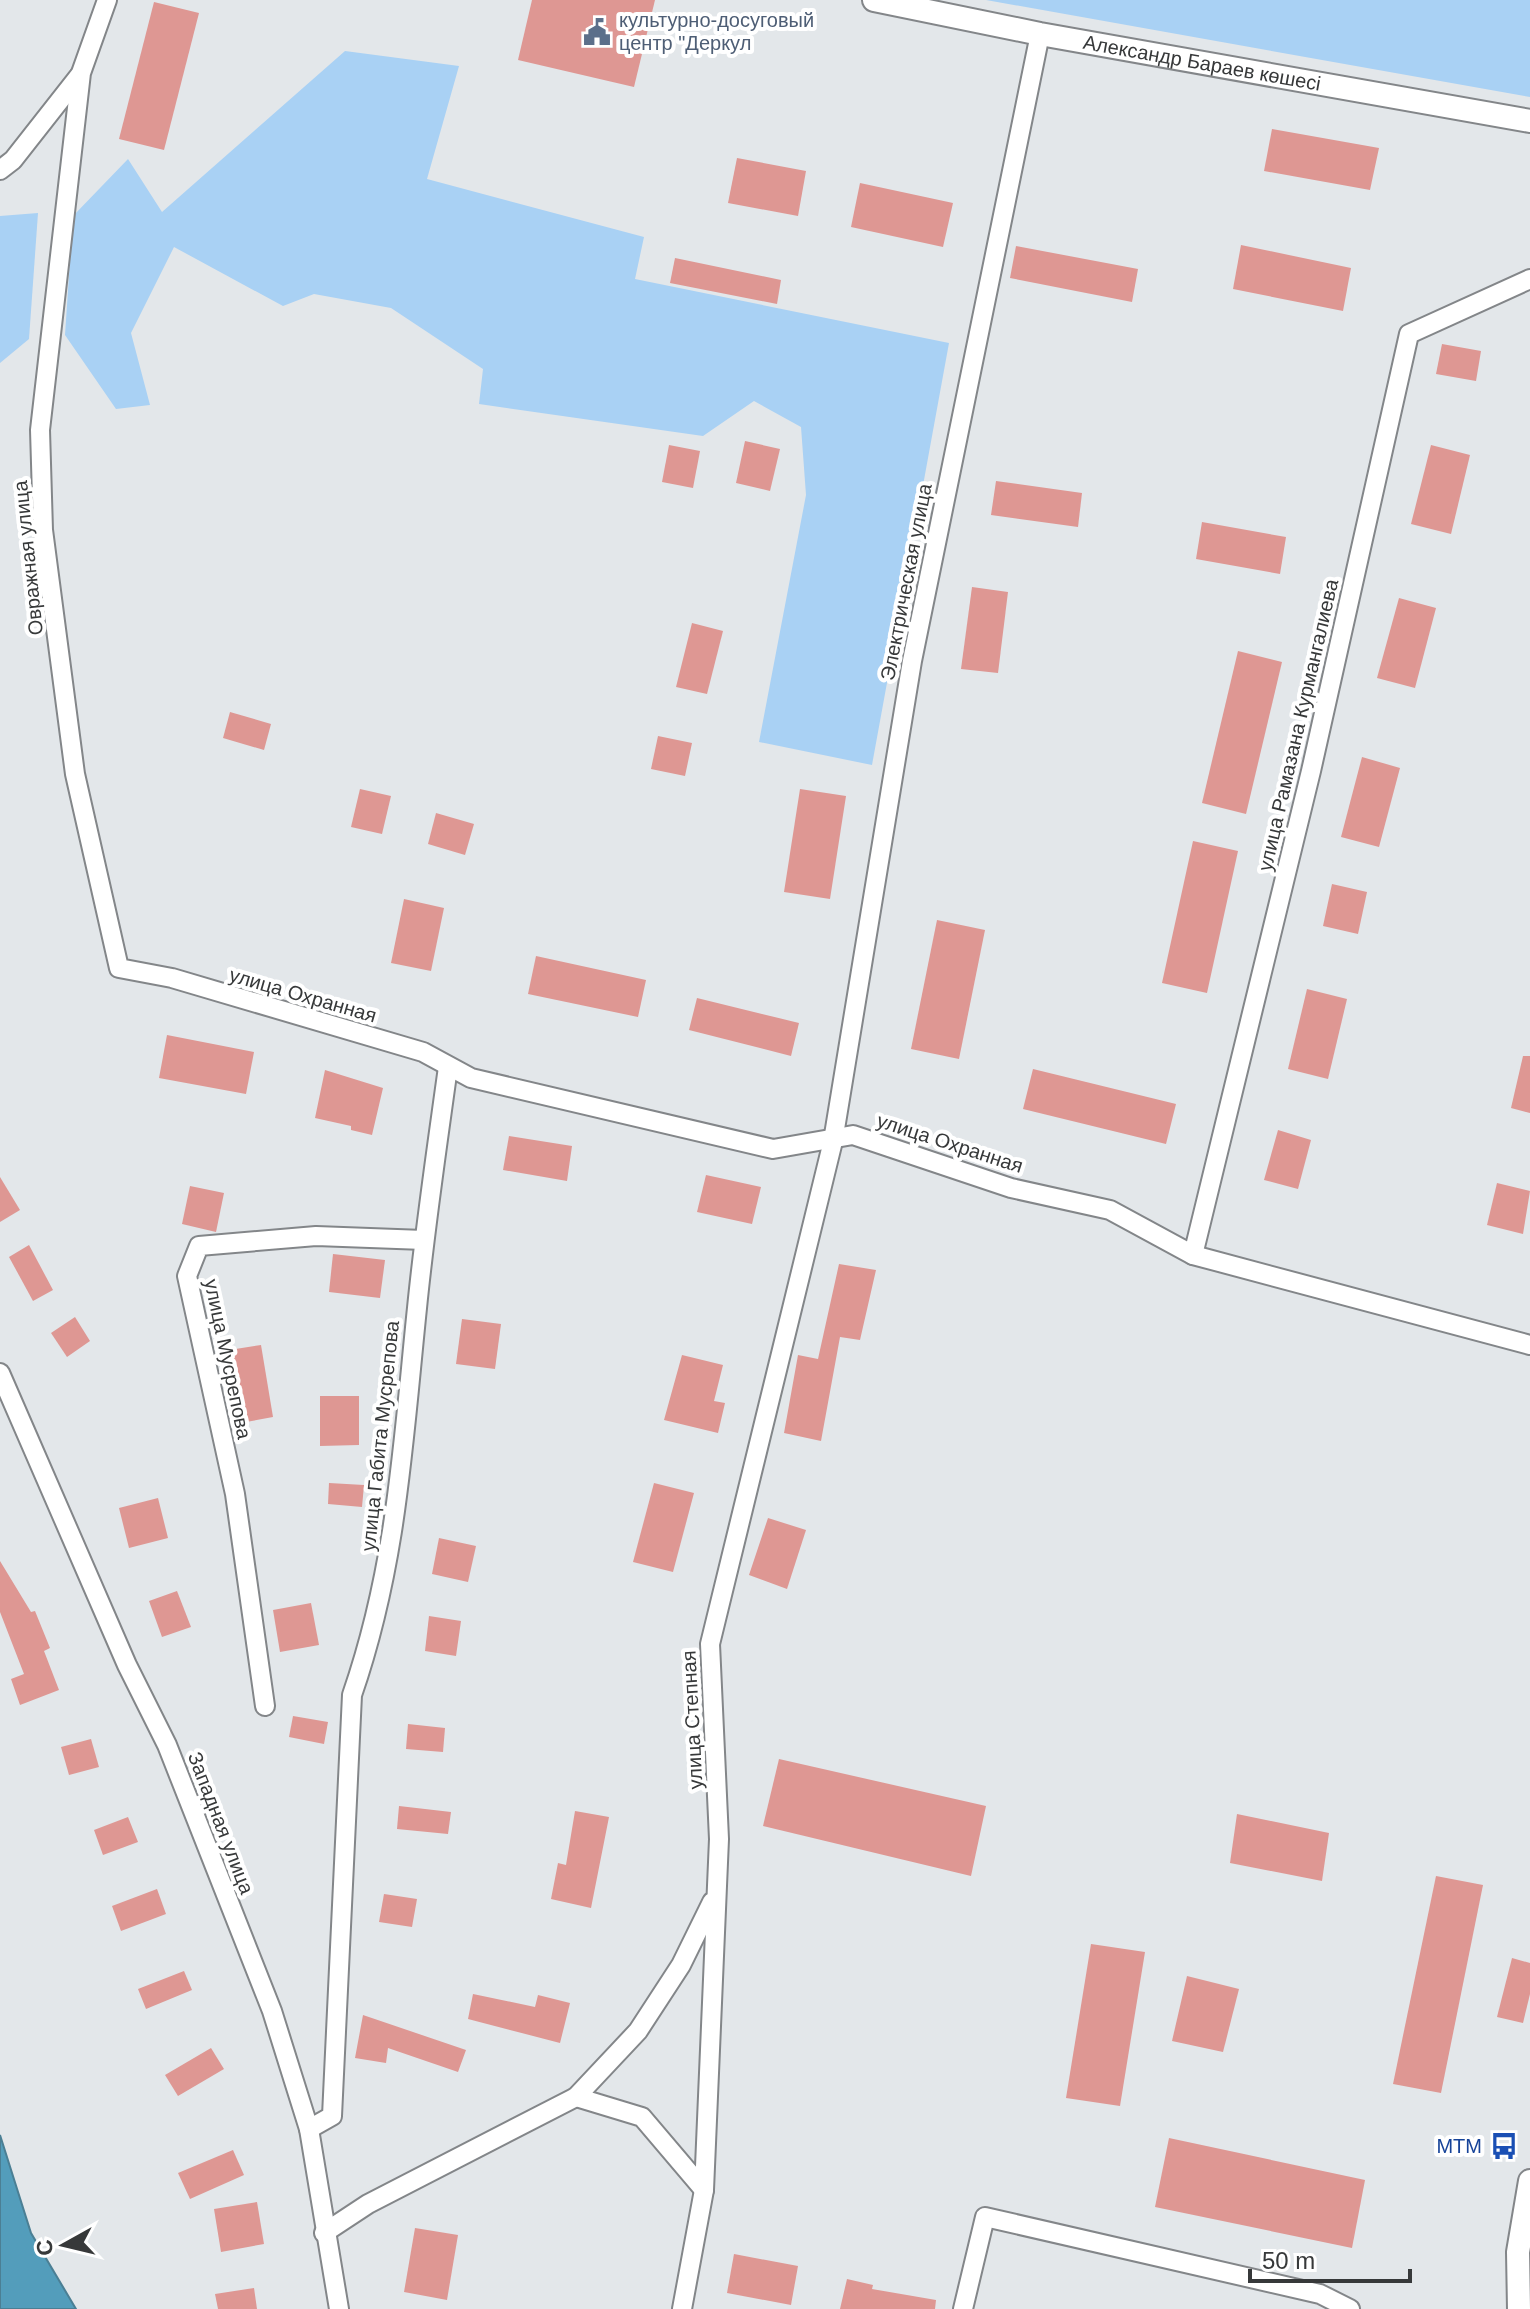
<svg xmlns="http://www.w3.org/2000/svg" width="1530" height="2309" font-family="Arial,sans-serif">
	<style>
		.green { fill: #a9d1f4 }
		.water { fill: #539dbb; stroke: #4b7f94; stroke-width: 2 }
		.building { fill: #de9793 }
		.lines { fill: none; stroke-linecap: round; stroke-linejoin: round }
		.minor-casing { stroke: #838689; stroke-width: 22 }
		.tertiary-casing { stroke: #838689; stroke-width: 26 }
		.minor { stroke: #fff; stroke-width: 18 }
		.tertiary { stroke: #fff; stroke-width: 22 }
		.labels { text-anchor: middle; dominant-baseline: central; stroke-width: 8; stroke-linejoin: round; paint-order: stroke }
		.service-label { font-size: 20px; fill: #4e5e75; stroke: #fff; text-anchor: start }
		.street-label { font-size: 20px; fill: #37393a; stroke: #fff }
		.transit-label { font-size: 20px; fill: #164399; stroke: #fff; text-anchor: end }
	</style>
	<rect width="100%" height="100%" fill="#e3e7ea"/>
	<!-- green -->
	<g class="green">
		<path d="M986,0H1530V97Z"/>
		<path d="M345,51L459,66L427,179L644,237L635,279L949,343L872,765L759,742L806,495L801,427L754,401L703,436L479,404L483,369L391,308L314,294L283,306L174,247L131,333L150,405L116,409L65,335L73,216L128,159L162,212Z"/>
		<path d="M38,213L29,339L0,363V216Z"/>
	</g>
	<!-- water -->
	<path class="water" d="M0,2135L31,2233L76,2309H0Z"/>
	<!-- building -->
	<g class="building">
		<path d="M532,0H655L634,87L518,60Z"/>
		<path d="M154,2L199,13L164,150L119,139Z"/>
		<path d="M1272,129L1379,148L1370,190L1264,171Z"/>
		<path d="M737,158L806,171L798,216L728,203Z"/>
		<path d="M860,183L953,203L943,247L851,227Z"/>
		<path d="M1241,245L1351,268L1343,311L1233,289Z"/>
		<path d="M1016,246L1138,269L1132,302L1010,278Z"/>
		<path d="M675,258L781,280L777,304L670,283Z"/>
		<path d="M1442,344L1481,351L1476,381L1436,374Z"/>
		<path d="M745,441L780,449L770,491L736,483Z"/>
		<path d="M669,445L700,451L693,488L662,482Z"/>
		<path d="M1431,445L1470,455L1451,534L1411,524Z"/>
		<path d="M996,481L1082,493L1078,527L991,515Z"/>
		<path d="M1202,522L1286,537L1280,574L1196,559Z"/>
		<path d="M972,587L1008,592L998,673L961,669Z"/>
		<path d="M1399,598L1436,608L1415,688L1377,678Z"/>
		<path d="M692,623L723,631L707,694L676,687Z"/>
		<path d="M1238,651L1282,662L1246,814L1202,803Z"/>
		<path d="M230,712L271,724L264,750L223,738Z"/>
		<path d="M658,736L692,743L685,776L651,769Z"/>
		<path d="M1362,757L1400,768L1379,847L1341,837Z"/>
		<path d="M360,789L391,796L382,834L351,827Z"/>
		<path d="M800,789L846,796L830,899L784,892Z"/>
		<path d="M436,813L474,824L465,855L428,844Z"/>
		<path d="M1193,841L1238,851L1207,993L1162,983Z"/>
		<path d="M1332,884L1367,892L1358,934L1323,926Z"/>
		<path d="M404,899L444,908L431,971L391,963Z"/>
		<path d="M937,920L985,930L959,1059L911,1049Z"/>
		<path d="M536,956L646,980L638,1017L528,994Z"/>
		<path d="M1307,989L1347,999L1328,1079L1288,1069Z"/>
		<path d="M697,998L799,1023L791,1056L689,1030Z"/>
		<path d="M167,1035L254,1052L246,1094L159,1078Z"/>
		<path d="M1523,1056H1530V1113L1511,1108Z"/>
		<path d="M1033,1069L1176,1104L1166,1144L1023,1109Z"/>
		<path d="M325,1070L383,1088L372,1135L351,1130V1126L315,1118Z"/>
		<path d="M1278,1130L1311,1140L1298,1189L1264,1180Z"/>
		<path d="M509,1136L572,1146L567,1181L503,1170Z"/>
		<path d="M706,1175L761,1187L752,1224L697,1212Z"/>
		<path d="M0,1177L20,1210L0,1222Z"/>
		<path d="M1497,1183L1530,1191L1523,1234L1487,1225Z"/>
		<path d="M190,1186L224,1193L216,1232L182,1224Z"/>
		<path d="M29,1245L53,1290L33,1301L9,1257Z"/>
		<path d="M333,1254L385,1260L380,1298L329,1292Z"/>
		<path d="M839,1264L876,1270L860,1340L840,1337L821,1441L784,1433L798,1355L818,1359Z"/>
		<path d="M75,1317L90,1341L67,1357L51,1333Z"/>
		<path d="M462,1319L501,1324L495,1369L456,1364Z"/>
		<path d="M261,1345L273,1417L235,1424L223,1351Z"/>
		<path d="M682,1355L723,1365L714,1401L725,1403L718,1433L664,1420Z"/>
		<path d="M320,1396H359V1445L320,1446Z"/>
		<path d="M329,1483L364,1485L362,1507L328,1504Z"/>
		<path d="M654,1483L694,1493L673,1572L633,1562Z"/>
		<path d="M158,1498L168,1538L129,1548L119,1508Z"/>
		<path d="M768,1518L806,1530L787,1589L749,1575Z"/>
		<path d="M439,1538L476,1546L468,1582L432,1574Z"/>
		<path d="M0,1561L31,1612L35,1611L50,1648L44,1651L59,1690L20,1705L11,1679L24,1674L0,1612Z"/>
		<path d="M177,1591L191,1627L162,1637L149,1601Z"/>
		<path d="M311,1603L319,1645L280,1652L273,1610Z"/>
		<path d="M429,1616L461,1621L456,1656L425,1651Z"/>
		<path d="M293,1716L328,1722L324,1744L289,1737Z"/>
		<path d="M408,1724L445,1728L443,1752L406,1749Z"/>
		<path d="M91,1739L99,1767L69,1775L61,1747Z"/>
		<path d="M779,1759L986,1806L971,1876L763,1826Z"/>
		<path d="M399,1806L451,1812L448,1834L397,1829Z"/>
		<path d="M575,1811L609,1817L591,1908L551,1899L558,1863L566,1865Z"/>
		<path d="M1237,1814L1329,1833L1322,1881L1230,1863Z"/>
		<path d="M128,1817L138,1842L103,1855L94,1830Z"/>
		<path d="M1436,1876L1483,1885L1441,2093L1393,2084Z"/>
		<path d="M157,1889L166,1914L121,1931L112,1906Z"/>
		<path d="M384,1894L417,1899L412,1927L379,1922Z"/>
		<path d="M1091,1944L1145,1952L1120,2106L1066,2098Z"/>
		<path d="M1512,1958L1530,1963V1994L1523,2023L1497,2017Z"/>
		<path d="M184,1971L192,1990L146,2009L138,1989Z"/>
		<path d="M1187,1976L1239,1989L1223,2052L1172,2041Z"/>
		<path d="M473,1994L535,2007L538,1995L570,2003L560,2043L468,2019Z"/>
		<path d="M363,2015L466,2050L458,2072L388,2048L386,2063L355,2058Z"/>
		<path d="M211,2048L224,2069L178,2096L165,2075Z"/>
		<path d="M1169,2138L1365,2180L1352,2248L1155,2207Z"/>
		<path d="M233,2150L244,2175L190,2199L178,2173Z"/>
		<path d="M257,2202L264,2244L221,2252L214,2209Z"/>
		<path d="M415,2228L458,2235L447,2300L404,2292Z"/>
		<path d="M734,2254L798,2266L791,2305L727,2293Z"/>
		<path d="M847,2279L873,2285L872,2289L936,2300L935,2309H840Z"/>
		<path d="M254,2288L257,2309H218L215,2294Z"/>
	</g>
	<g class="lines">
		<!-- minor casing -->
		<g class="minor-casing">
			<g id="minor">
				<path d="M107,0L81,73L40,430L43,530L75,774L119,968L172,978L423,1052L471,1078L773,1149L853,1135L1011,1188L1110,1210L1193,1255L1530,1345"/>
				<path d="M0,170L13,160L79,76"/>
				<path d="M1193,1255L1311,771L1409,334L1530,279"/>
				<path d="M0,1373L127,1665L167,1745L272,2011L309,2129L339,2309"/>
				<path d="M265,1706L235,1494L187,1276L199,1246L316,1236L424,1240"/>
				<path d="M309,2129L332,2116L352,1695C397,1565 403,1443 417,1308C425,1227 437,1147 448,1067"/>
				<path d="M704,2190L642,2117L576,2097L638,2031L681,1965L712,1902"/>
				<path d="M324,2233L368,2204L576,2097"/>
				<path d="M682,2309L704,2190L719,1839L710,1644L833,1141L912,661L1040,34"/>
				<path d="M963,2309L985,2217L1320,2294L1350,2309"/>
			</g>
		</g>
		<!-- tertiary casing -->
		<g class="tertiary-casing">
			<g id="tertiary">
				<path id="s1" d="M874,0L1040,34L1530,121"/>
				<path d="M1519,2309L1518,2252L1530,2181"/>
			</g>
		</g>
		<!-- minor -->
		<use href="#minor" class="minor"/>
		<!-- tertiary -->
		<use href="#tertiary" class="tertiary"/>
	</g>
	<!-- icons -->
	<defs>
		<g id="civic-bare" transform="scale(2.16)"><path d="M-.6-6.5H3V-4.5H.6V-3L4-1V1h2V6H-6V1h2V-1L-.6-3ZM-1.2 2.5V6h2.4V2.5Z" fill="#5c6f8a" stroke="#fff" stroke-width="2.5" paint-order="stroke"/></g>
		<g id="bus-bare" transform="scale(2.16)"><path d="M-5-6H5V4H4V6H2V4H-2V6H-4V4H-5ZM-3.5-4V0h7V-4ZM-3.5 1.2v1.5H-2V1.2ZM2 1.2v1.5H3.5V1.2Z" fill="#1a4fb4" stroke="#fff" stroke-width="2.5" paint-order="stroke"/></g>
	</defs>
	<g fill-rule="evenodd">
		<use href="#civic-bare" x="597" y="32"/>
		<use href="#bus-bare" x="1504" y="2146"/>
	</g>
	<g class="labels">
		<!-- service labels -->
		<g class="service-label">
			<text x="619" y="20">культурно-досуговый<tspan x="619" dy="23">центр "Деркул</tspan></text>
		</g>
		<!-- street labels -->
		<g class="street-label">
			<text stroke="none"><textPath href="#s1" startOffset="334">Александр Бараев көшесі</textPath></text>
			<text transform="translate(28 558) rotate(-96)">Овражная улица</text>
			<text transform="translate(906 582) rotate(-79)">Электрическая улица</text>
			<text transform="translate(1298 725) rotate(-77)">улица Рамазана Курмангалиева</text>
			<text transform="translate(303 995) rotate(16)">улица Охранная</text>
			<text transform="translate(950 1143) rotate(18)">улица Охранная</text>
			<text transform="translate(228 1359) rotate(78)">улица Мусрепова</text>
			<text transform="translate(380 1436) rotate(-84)">улица Габита Мусрепова</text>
			<text transform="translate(692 1720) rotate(-93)">улица Степная</text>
			<text transform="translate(221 1823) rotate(69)">Западная улица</text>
		</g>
		<!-- transit labels -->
		<g class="transit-label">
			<text x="1482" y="2146">МТМ</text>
		</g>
	</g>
	<!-- north arrow -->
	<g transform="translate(64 2245) rotate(262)" stroke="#ffffff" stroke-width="6" paint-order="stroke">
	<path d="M0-6L14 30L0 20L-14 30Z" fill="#37393a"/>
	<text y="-12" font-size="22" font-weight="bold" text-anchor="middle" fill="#37393a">С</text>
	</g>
	<!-- scale -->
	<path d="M1250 2269v12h160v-12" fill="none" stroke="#37393a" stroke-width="4"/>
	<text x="1262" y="2269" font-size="24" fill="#37393a" stroke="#ffffff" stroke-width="6" paint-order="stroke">50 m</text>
</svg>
